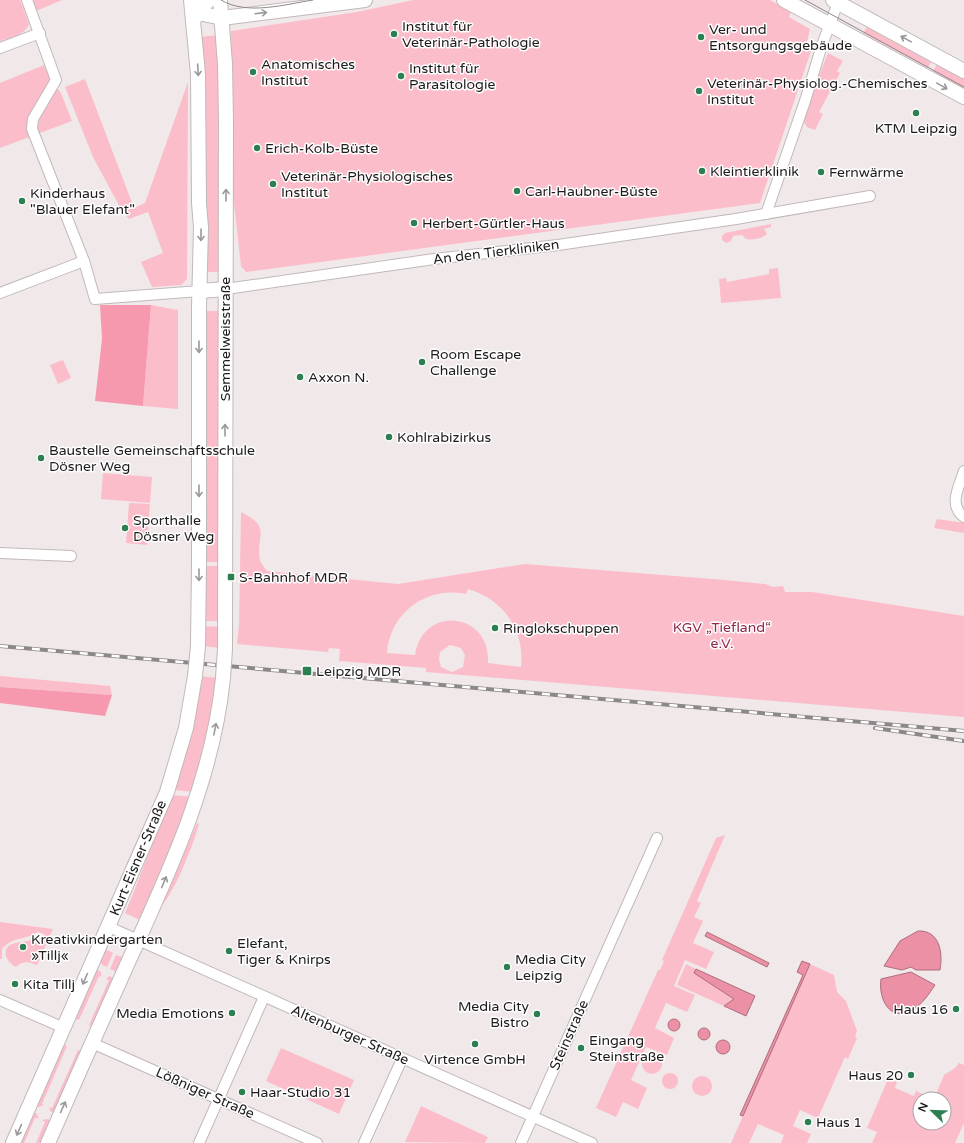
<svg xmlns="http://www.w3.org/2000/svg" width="964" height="1143" font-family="'Varela Round',sans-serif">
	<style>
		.green { fill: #fcbdca; fill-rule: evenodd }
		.forest { fill: #f699ae }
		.water { fill: #ec90a5; stroke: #ae6d7c }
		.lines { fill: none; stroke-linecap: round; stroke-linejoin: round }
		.minor-casing { stroke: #c1b8b9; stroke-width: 12 }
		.secondary-casing { stroke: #c1b8b9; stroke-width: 16 }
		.minor { stroke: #fff; stroke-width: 10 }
		.secondary { stroke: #fff; stroke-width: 14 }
		.tram { stroke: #8d8788; stroke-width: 1 }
		.rail-casing { stroke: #8d8788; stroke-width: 4 }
		.rail { stroke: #fff; stroke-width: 2.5; stroke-dasharray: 8; stroke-linecap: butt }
		.secondary-bridge-casing { stroke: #c1b8b9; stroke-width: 16; stroke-linecap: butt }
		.secondary-bridge { stroke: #fff; stroke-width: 14 }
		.oneway { stroke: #9a9899 }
		.poi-dot { fill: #2c7f51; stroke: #fff; stroke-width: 1.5 }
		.labels { text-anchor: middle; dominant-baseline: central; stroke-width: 3; stroke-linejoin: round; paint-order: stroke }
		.poi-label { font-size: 14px; fill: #1f1b1c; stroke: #fff; text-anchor: start }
		.street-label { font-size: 14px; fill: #1f1b1c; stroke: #fff }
		.park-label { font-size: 14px; fill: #92274b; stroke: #fff }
	</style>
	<rect width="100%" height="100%" fill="#f1e8ea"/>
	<!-- green -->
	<g class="green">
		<path d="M0,0H20L29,24C25,35 11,37 0,41Z"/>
		<path d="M31,0H62L36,11Z"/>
		<path d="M413,0H770L791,12L789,17L810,29L807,42L813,45L760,203L246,272L241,266L233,195L231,31L357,12Z"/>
		<path d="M867,27L931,62L928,68L863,33Z"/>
		<path d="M218,35L221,272H208V231L200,37Z"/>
		<path d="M828,53L843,61L837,71L840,73L819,112L823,114L815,130L807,127L802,119Z"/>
		<path d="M938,62L964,76V93L931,75Z"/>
		<path d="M44,65L49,77L61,93L72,121L0,148V83Z"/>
		<path d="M85,79L134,208L145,203L188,82L187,279L181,285L152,287L141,262L163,253L148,212L129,219L122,211L93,157L65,87Z"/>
		<path d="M771,224V227L764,229L767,234C762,239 753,240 746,239L742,235L733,236L731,241L726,243L722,240V236L725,233Z"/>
		<path d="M778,268L781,298L721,303L719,279L726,278L727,282L769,274V269Z"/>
		<path d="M151,305L178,310V409L143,406Z"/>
		<rect x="204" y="311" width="17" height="251"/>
		<path d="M63,360L71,378L58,384L50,365Z"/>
		<path d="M103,473L152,477L150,503L101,499Z"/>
		<path d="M129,503L150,504L147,545L126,543Z"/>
		<path d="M241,512C273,528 255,535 260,560C261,564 265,568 267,571L398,584L525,564L725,580L765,584L773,587L783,586L785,592H812L964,616V717L426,672V668L339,661L340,649L329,648L328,652L237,644L239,625ZM468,589C503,599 525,630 521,667L488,663C491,612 423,604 415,655L387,653C390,613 426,586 466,594ZM450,645L461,648L465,655L463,667L452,672L441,667L439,659L440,652Z"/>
		<path d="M937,519L964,523V533L934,528Z"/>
		<path d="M204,566H221V621H203Z"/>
		<path d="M203,626L220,627V648L202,646Z"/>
		<path d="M0,676L110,686L112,695L0,687Z"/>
		<path d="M199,676L218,678L195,792L174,790Z"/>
		<path d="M171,795L194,797L142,921L125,913C142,874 155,834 171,795Z"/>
		<path d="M152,807H153L124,876L125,867Z"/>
		<path d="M197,823L199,824C194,843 175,891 162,905Z"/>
		<path d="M725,835L697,901L701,903L694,917L703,921L693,943L714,952L706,969L685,960L674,986L695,995L687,1012L666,1003L655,1028L674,1038L667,1055L646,1047L631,1080L647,1088L638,1109L623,1102L616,1117L596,1108L658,970H660L664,961L662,960L716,838Z"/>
		<path d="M0,922L53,929L37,965C29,962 23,960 16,967C7,963 0,949 12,944C17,942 25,942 31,940L35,943L43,942L44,934L37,932C24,941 13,936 2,949V959H0Z"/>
		<path d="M105,949L113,953L107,967L102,965L100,960Z"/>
		<path d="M116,955L125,958L117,972L110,969Z"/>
		<path d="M686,964L696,969L695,973L734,999L724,1006L677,985Z"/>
		<path d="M810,964L834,975L837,992L846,1001L857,1031L855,1036L857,1038L848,1059L845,1057L818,1118L800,1110L793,1126L811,1134L807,1143H781L784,1135L758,1124L749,1143H731Z"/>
		<path d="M96,969L101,972V977L99,976L79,1020L73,1018Z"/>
		<path d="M109,976L114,978L94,1028L89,1025L109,980L106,979Z"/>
		<path d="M62,1043L67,1046L42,1104L44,1105L39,1107L36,1106Z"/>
		<path d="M281,1048L354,1080L339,1114L266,1081Z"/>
		<path d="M78,1050L83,1052L57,1112H51L49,1107L52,1108Z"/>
		<circle cx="652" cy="1064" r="10"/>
		<path d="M959,1063L964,1065V1123L955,1143H872L877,1132L867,1128L888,1079L897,1082L895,1088L914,1096L916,1091L934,1099L944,1075L955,1068ZM920,1099H944V1123H920Z"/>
		<circle cx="670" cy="1081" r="8"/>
		<circle cx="702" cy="1086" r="10"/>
		<path d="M421,1106L488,1137L485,1143L405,1142Z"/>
		<path d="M36,1113L39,1118H35L24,1143H17L32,1114Z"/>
		<path d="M47,1119L53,1121L43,1143H36L45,1122L42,1120Z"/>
	</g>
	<!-- forest -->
	<g class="forest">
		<path d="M100,305H151L143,406L95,401L102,339Z"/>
		<path d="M0,687L112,695L105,716L0,703Z"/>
	</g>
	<!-- water -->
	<g class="water">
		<path d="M918,931C940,930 943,953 940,970H916L911,967L902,970L884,966L900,941Z"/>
		<path d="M707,932L769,963L767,967L705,936Z"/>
		<path d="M802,961L810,964L743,1116L740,1115L803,975L797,972Z"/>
		<path d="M696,969L755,996L746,1016L724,1006L734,999L694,973Z"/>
		<path d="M911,972L935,985C929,994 923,1003 914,1009C891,1024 878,1000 881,979Z"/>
		<circle cx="674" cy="1025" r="6"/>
		<circle cx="704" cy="1034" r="6"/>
		<circle cx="723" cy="1047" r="7"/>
	</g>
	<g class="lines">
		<!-- minor casing -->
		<g class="minor-casing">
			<g id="minor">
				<path d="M27,0L56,80L33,119L32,129L84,261L95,299L200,291"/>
				<path d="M0,48L40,33"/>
				<path d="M766,214L805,101L822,45L839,0"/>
				<path d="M226,289L434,259L558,245L736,219L870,196"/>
				<path d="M0,293L84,261"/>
				<path d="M964,471C959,487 948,505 964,517"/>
				<path d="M0,553L71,556"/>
				<path d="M109,927L592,1143"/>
				<path d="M0,1000L64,1028"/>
				<path d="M92,1043L317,1143"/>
				<path d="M199,1143L264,997"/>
				<path d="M364,1143L402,1059"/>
				<path d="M521,1143L657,838"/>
			</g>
		</g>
		<!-- secondary casing -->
		<g class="secondary-casing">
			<g id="secondary">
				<path d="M191,0L198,74L199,203L201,227L199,308V564L198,646"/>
				<path d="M192,0L203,14L222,18L365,0"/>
				<path d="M220,0L225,64L226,120L225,649"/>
				<path d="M784,0L964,97"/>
				<path d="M833,0L964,71"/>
				<path d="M195,18L199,11L209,0"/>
				<path d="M200,291L226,289"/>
				<path d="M13,1143L167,792L186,728L195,676"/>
				<path d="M48,1143C75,1081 102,1020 130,958C171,868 213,778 223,678"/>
			</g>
		</g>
		<!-- minor -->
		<use href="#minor" class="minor"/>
		<!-- secondary -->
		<use href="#secondary" class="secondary"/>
		<!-- tram -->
		<g class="tram">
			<path d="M221,0C247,16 286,4 313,0"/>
			<path d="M805,0L964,87"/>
		</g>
		<!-- rail casing -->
		<g class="rail-casing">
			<g id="rail">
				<path d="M0,646L964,731"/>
				<path d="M875,728L964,741"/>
			</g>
		</g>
		<!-- rail -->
		<use href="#rail" class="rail"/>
		<!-- secondary-bridge casing -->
		<g class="secondary-bridge-casing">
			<g id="secondary-bridge">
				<path d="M195,676L198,646"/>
				<path d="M223,678L225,649"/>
			</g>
		</g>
		<!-- secondary-bridge -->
		<use href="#secondary-bridge" class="secondary-bridge"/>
	</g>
	<!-- one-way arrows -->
	<defs><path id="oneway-shaft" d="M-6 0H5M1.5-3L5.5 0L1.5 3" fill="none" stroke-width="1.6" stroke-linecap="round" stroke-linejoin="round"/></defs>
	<g class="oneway">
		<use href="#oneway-shaft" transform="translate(261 13) rotate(-7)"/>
		<use href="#oneway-shaft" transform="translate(906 39) rotate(-151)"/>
		<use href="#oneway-shaft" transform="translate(198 70) rotate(87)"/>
		<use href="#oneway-shaft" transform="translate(942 86) rotate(29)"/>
		<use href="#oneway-shaft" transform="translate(226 195) rotate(-90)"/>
		<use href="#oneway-shaft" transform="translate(201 235) rotate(90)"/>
		<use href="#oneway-shaft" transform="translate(199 347) rotate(90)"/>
		<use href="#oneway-shaft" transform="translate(225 430) rotate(-90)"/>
		<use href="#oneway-shaft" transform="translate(199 491) rotate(90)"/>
		<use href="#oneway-shaft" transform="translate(199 575) rotate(90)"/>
		<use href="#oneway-shaft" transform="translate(215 729) rotate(-79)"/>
		<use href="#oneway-shaft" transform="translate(164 882) rotate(-67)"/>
		<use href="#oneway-shaft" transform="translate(85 979) rotate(114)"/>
		<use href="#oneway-shaft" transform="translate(63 1107) rotate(-66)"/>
		<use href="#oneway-shaft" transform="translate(19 1130) rotate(114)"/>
	</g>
	<!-- markers -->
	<g class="poi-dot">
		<circle cx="394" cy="34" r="4"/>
		<circle cx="701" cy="37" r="4"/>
		<circle cx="253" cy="72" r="4"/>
		<circle cx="401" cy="76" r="4"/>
		<circle cx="699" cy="91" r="4"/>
		<circle cx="916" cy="113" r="4"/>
		<circle cx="257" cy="148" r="4"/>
		<circle cx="702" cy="171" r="4"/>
		<circle cx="821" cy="172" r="4"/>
		<circle cx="273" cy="184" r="4"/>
		<circle cx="517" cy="191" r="4"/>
		<circle cx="22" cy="201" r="4"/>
		<circle cx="414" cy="223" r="4"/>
		<circle cx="422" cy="362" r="4"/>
		<circle cx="300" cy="377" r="4"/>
		<circle cx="389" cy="437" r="4"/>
		<circle cx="41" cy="458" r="4"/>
		<circle cx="125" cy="528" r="4"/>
		<rect x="227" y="573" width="8" height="8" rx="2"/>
		<circle cx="495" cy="628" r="4"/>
		<rect x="302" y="666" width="10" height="10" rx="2"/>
		<circle cx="23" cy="947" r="4"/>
		<circle cx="229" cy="951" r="4"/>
		<circle cx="507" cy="967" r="4"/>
		<circle cx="15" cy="984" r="4"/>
		<circle cx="956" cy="1009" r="4"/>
		<circle cx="232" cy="1013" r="4"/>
		<circle cx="537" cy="1014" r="4"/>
		<circle cx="475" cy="1044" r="4"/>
		<circle cx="581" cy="1048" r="4"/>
		<circle cx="911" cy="1075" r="4"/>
		<circle cx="242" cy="1092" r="4"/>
		<circle cx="808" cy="1122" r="4"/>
	</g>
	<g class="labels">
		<!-- poi labels -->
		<g class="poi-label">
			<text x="402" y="26">Institut für<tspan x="402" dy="16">Veterinär-Pathologie</tspan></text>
			<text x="709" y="29">Ver- und<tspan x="709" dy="16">Entsorgungsgebäude</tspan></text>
			<text x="261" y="64">Anatomisches<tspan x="261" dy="16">Institut</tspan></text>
			<text x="409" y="68">Institut für<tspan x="409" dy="16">Parasitologie</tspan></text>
			<text x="707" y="83">Veterinär-Physiolog.-Chemisches<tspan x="707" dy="16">Institut</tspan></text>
			<text x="916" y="128" text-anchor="middle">KTM Leipzig</text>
			<text x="265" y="148">Erich-Kolb-Büste</text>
			<text x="710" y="171">Kleintierklinik</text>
			<text x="829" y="172">Fernwärme</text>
			<text x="281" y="176">Veterinär-Physiologisches<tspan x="281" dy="16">Institut</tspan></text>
			<text x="525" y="191">Carl-Haubner-Büste</text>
			<text x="30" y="193">Kinderhaus<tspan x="30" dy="16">"Blauer Elefant"</tspan></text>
			<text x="422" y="223">Herbert-Gürtler-Haus</text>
			<text x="430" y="354">Room Escape<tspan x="430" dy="16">Challenge</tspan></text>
			<text x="308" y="377">Axxon N.</text>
			<text x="397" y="437">Kohlrabizirkus</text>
			<text x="49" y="450">Baustelle Gemeinschaftsschule<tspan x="49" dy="16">Dösner Weg</tspan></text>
			<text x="133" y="520">Sporthalle<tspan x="133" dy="16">Dösner Weg</tspan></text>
			<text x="239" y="577">S-Bahnhof MDR</text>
			<text x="503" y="628">Ringlokschuppen</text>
			<text x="316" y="671">Leipzig MDR</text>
			<text x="31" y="939">Kreativkindergarten<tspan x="31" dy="16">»Tillj«</tspan></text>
			<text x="237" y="943">Elefant,<tspan x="237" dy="16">Tiger &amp; Knirps</tspan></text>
			<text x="515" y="959">Media City<tspan x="515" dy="16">Leipzig</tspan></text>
			<text x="23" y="984">Kita Tillj</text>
			<text x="529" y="1006" text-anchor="end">Media City<tspan x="529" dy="16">Bistro</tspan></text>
			<text x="948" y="1009" text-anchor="end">Haus 16</text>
			<text x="224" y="1013" text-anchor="end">Media Emotions</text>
			<text x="589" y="1040">Eingang<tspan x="589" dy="16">Steinstraße</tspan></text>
			<text x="475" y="1059" text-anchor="middle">Virtence GmbH</text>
			<text x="903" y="1075" text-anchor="end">Haus 20</text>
			<text x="250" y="1092">Haar-Studio 31</text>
			<text x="816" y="1122">Haus 1</text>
		</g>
		<!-- street labels -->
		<g class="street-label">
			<text transform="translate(496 252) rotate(-7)">An den Tierkliniken</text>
			<text transform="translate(225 339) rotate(-90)">Semmelweisstraße</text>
			<text transform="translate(138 858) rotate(-67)">Kurt-Eisner-Straße</text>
			<text transform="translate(350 1035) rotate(24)">Altenburger Straße</text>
			<text transform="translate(569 1035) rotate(-66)">Steinstraße</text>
			<text transform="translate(205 1093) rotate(24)">Lößniger Straße</text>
		</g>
		<!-- park labels -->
		<g class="park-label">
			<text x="722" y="627">KGV „Tiefland“<tspan x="722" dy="16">e.V.</tspan></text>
		</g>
	</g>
	<!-- north arrow -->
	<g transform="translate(932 1111) rotate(293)"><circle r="19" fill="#ffffff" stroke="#a5a4a4"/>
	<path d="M0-3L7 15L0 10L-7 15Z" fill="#2c7f51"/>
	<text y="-6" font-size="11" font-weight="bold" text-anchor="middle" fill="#1f1b1c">N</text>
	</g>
</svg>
